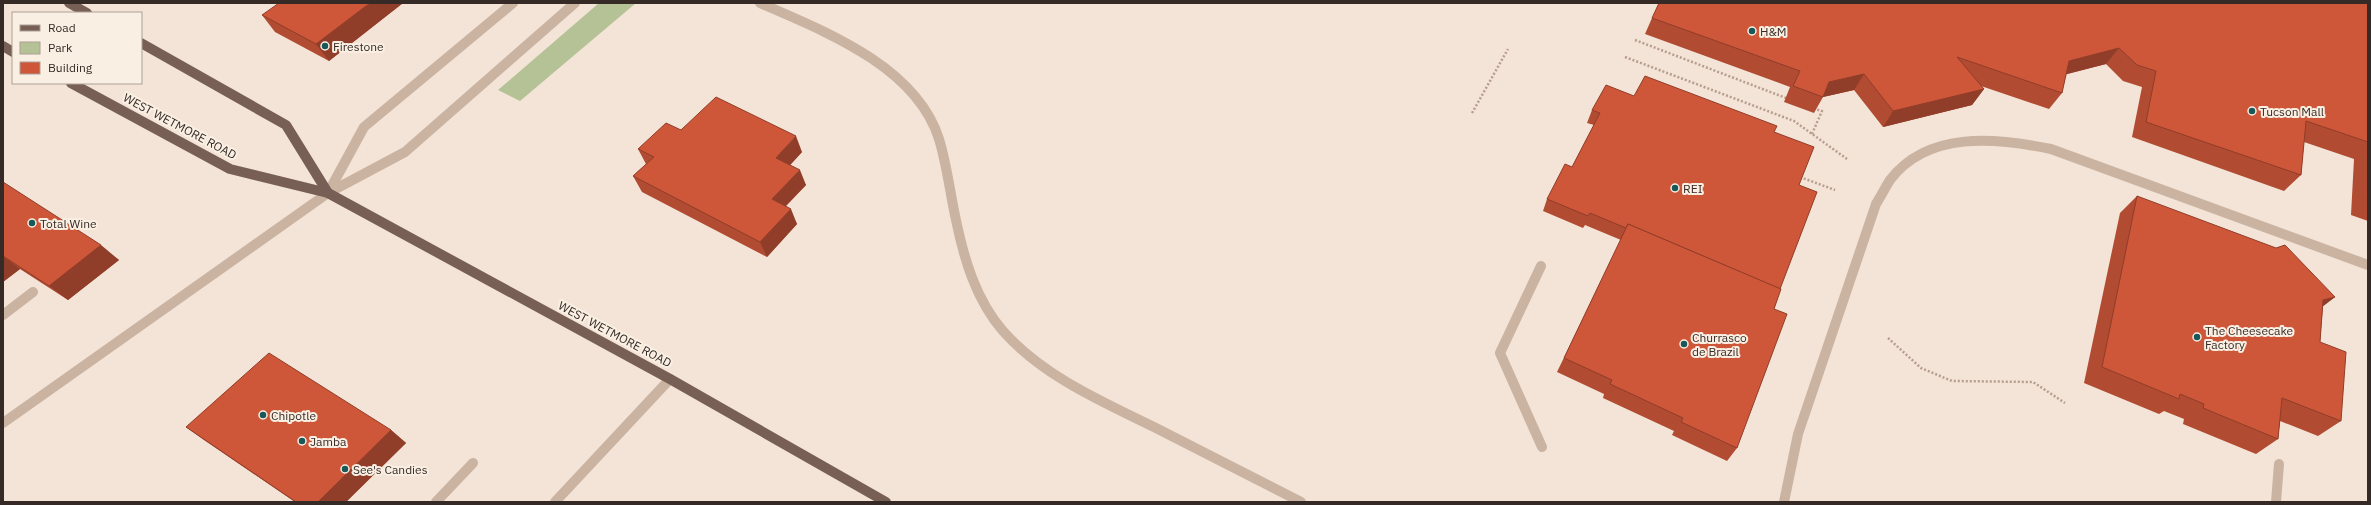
<svg xmlns="http://www.w3.org/2000/svg" width="2371" height="505" font-family="'IBM Plex Sans',sans-serif">
	<style>
		.green { fill: #b5c296 }
		.lines { fill: none; stroke-linecap: round; stroke-linejoin: round }
		.path { stroke: #b79d8d; stroke-width: 2.5; stroke-dasharray: 2 2; stroke-linecap: butt }
		.minor { stroke: #cbb3a2; stroke-width: 10 }
		.major { stroke: #785f55; stroke-width: 10 }
		.wall { fill: #b14b32 }
		.shaded-wall { fill: #903d29 }
		.building { fill: #ce573a; stroke: #903d29 }
		.poi-dot { fill: #185859; stroke: #faefe3; stroke-width: 1.5 }
		.labels { text-anchor: middle; dominant-baseline: central; stroke-width: 4; stroke-linejoin: round; paint-order: stroke }
		.poi-label { font-size: 12px; fill: #352a25; stroke: #faefe3; text-anchor: start }
		.street-label { font-size: 12px; fill: #352a25; stroke: #faefe3 }
	</style>
	<rect width="100%" height="100%" fill="#f3e4d7"/>
	<!-- green -->
	<path class="green" d="M599,3H636L520,101L498,90Z"/>
	<g class="lines">
		<!-- path -->
		<g class="path">
			<path d="M1635,40L1786,98"/>
			<path d="M1625,57L1794,121L1847,159"/>
			<path d="M1472,113L1508,49"/>
			<path d="M1812,134L1822,111L1815,109"/>
			<path d="M1800,177L1835,190"/>
			<path d="M1888,338L1921,368L1952,381L2033,382L2065,403"/>
		</g>
		<!-- minor -->
		<g class="minor">
			<path d="M760,3C824,31 916,66 939,139C947,165 950,193 956,220C964,259 976,300 1003,331C1043,376 1101,401 1154,427C1203,452 1252,477 1301,502"/>
			<path d="M328,193L364,127L513,3"/>
			<path d="M1541,266L1500,353L1542,447"/>
			<path d="M3,315L33,292"/>
			<path d="M3,423L328,193L405,152L575,3"/>
			<path d="M436,502L473,463"/>
			<path d="M555,502L670,379"/>
			<path d="M1784,502L1798,434L1876,204C1881,196 1885,188 1890,180C1928,130 1997,138 2051,149L2368,265"/>
			<path d="M2276,502L2279,464"/>
		</g>
		<!-- major -->
		<g class="major">
			<path d="M69,3L87,13"/>
			<path d="M141,43L286,125L328,193"/>
			<path d="M3,46L13,52"/>
			<path d="M71,83L230,169L328,193L670,379L886,502"/>
		</g>
	</g>
	<!-- wall -->
	<g class="wall">
		<path d="M403,3L329,61L275,32L262,15Z"/>
		<path d="M2368,3V221L2351,215L2354,159L2304,142L2301,175L2284,191L2132,137L2142,87L2123,81L2106,64L2066,74L2062,93L2049,109L1981,86L1984,89L1972,105L1883,127L1854,90L1823,97L1814,113L1784,102L1790,87L1645,34L1652,18Z"/>
		<path d="M1634,96L1774,132L1799,185L1780,289L1774,309L1737,448L1727,461L1672,435L1674,431L1603,398L1604,394L1557,372L1621,240L1585,225L1583,228L1543,211L1547,199L1572,167L1594,125L1587,123L1592,110Z"/>
		<path d="M681,130L802,152L790,165L806,185L786,206L797,224L767,257L642,192L633,176L646,164L638,149Z"/>
		<path d="M3,182L119,260L68,300L20,269L3,282Z"/>
		<path d="M2137,196L2335,297L2323,306L2320,342L2341,421L2318,436L2280,421L2278,439L2256,454L2183,424L2184,419L2164,411L2159,414L2084,383L2120,213Z"/>
		<path d="M186,427L391,430L406,443L346,502H295L204,440Z"/>
	</g>
	<!-- shaded-wall -->
	<g class="shaded-wall">
		<path d="M370,3H403L329,61L316,44Z"/>
		<path d="M2119,48L2106,64L2056,77L2069,61Z"/>
		<path d="M1864,74L1854,90L1823,97L1829,82Z"/>
		<path d="M1984,89L1972,105L1883,127L1893,111Z"/>
		<path d="M796,136L802,152L782,174L776,158Z"/>
		<path d="M800,170L806,185L778,214L772,199Z"/>
		<path d="M791,209L797,224L767,257L760,242Z"/>
		<path d="M101,245L119,260L68,300L49,286Z"/>
		<path d="M3,256L20,269L3,282Z"/>
		<path d="M2335,297L2313,314L2323,300Z"/>
		<path d="M391,430L406,443L346,502H318Z"/>
	</g>
	<!-- building -->
	<g class="building">
		<path d="M279,3H370L316,44L262,15Z"/>
		<path d="M1659,3H2368V142L2306,121L2301,175L2146,122L2156,71L2137,65L2119,48L2069,61L2062,93L1957,57L1984,89L1893,111L1864,74L1829,82L1823,97L1793,86L1800,71L1652,18Z"/>
		<path d="M1645,76L1777,126L1774,132L1814,147L1799,185L1817,192L1780,289L1628,224L1626,228L1590,213L1588,216L1547,199L1565,164L1572,167L1600,113L1592,110L1606,85L1634,96Z"/>
		<path d="M716,97L796,136L776,158L800,170L772,199L791,209L760,242L633,176L654,157L638,149L666,123L681,130Z"/>
		<path d="M3,182L101,245L49,286L3,256Z"/>
		<path d="M2137,196L2276,248L2285,245L2335,297L2323,300L2320,342L2346,352L2341,421L2282,398L2278,439L2203,408L2204,404L2180,394L2179,399L2102,367Z"/>
		<path d="M1628,224L1781,289L1774,309L1787,314L1737,448L1681,422L1683,418L1610,384L1612,380L1564,358Z"/>
		<path d="M269,353L391,430L318,502H296L186,427Z"/>
	</g>
	<!-- markers -->
	<g class="poi-dot">
		<circle cx="1752" cy="31" r="4"/>
		<circle cx="325" cy="46" r="4"/>
		<circle cx="2252" cy="111" r="4"/>
		<circle cx="1675" cy="188" r="4"/>
		<circle cx="32" cy="223" r="4"/>
		<circle cx="2197" cy="337" r="4"/>
		<circle cx="1684" cy="344" r="4"/>
		<circle cx="263" cy="415" r="4"/>
		<circle cx="302" cy="441" r="4"/>
		<circle cx="345" cy="469" r="4"/>
	</g>
	<g class="labels">
		<!-- poi labels -->
		<g class="poi-label">
			<text x="1760" y="31">H&amp;M</text>
			<text x="333" y="46">Firestone</text>
			<text x="2260" y="111">Tucson Mall</text>
			<text x="1683" y="188">REI</text>
			<text x="40" y="223">Total Wine</text>
			<text x="2205" y="330">The Cheesecake<tspan x="2205" dy="14">Factory</tspan></text>
			<text x="1692" y="337">Churrasco<tspan x="1692" dy="14">de Brazil</tspan></text>
			<text x="271" y="415">Chipotle</text>
			<text x="310" y="441">Jamba</text>
			<text x="353" y="469">See's Candies</text>
		</g>
		<!-- street labels -->
		<g class="street-label">
			<text transform="translate(180 126) rotate(28)">WEST WETMORE ROAD</text>
			<text transform="translate(615 334) rotate(28)">WEST WETMORE ROAD</text>
		</g>
	</g>
	<!-- border -->
	<rect width="2371" height="505" fill="none" stroke="#352a25" stroke-width="8"/>
	<!-- legend -->
	<rect x="12" y="12" width="130" height="72" fill="#faefe3" stroke="#aba097"/>
	<rect x="20" y="25" width="20" height="6" fill="#785f55" stroke="#aba097"/>
	<text x="48" y="32" font-size="12" fill="#352a25">Road</text>
	<rect x="20" y="42" width="20" height="12" fill="#b5c296" stroke="#aba097"/>
	<text x="48" y="52" font-size="12" fill="#352a25">Park</text>
	<rect x="20" y="62" width="20" height="12" fill="#ce573a" stroke="#aba097"/>
	<text x="48" y="72" font-size="12" fill="#352a25">Building</text>
</svg>
